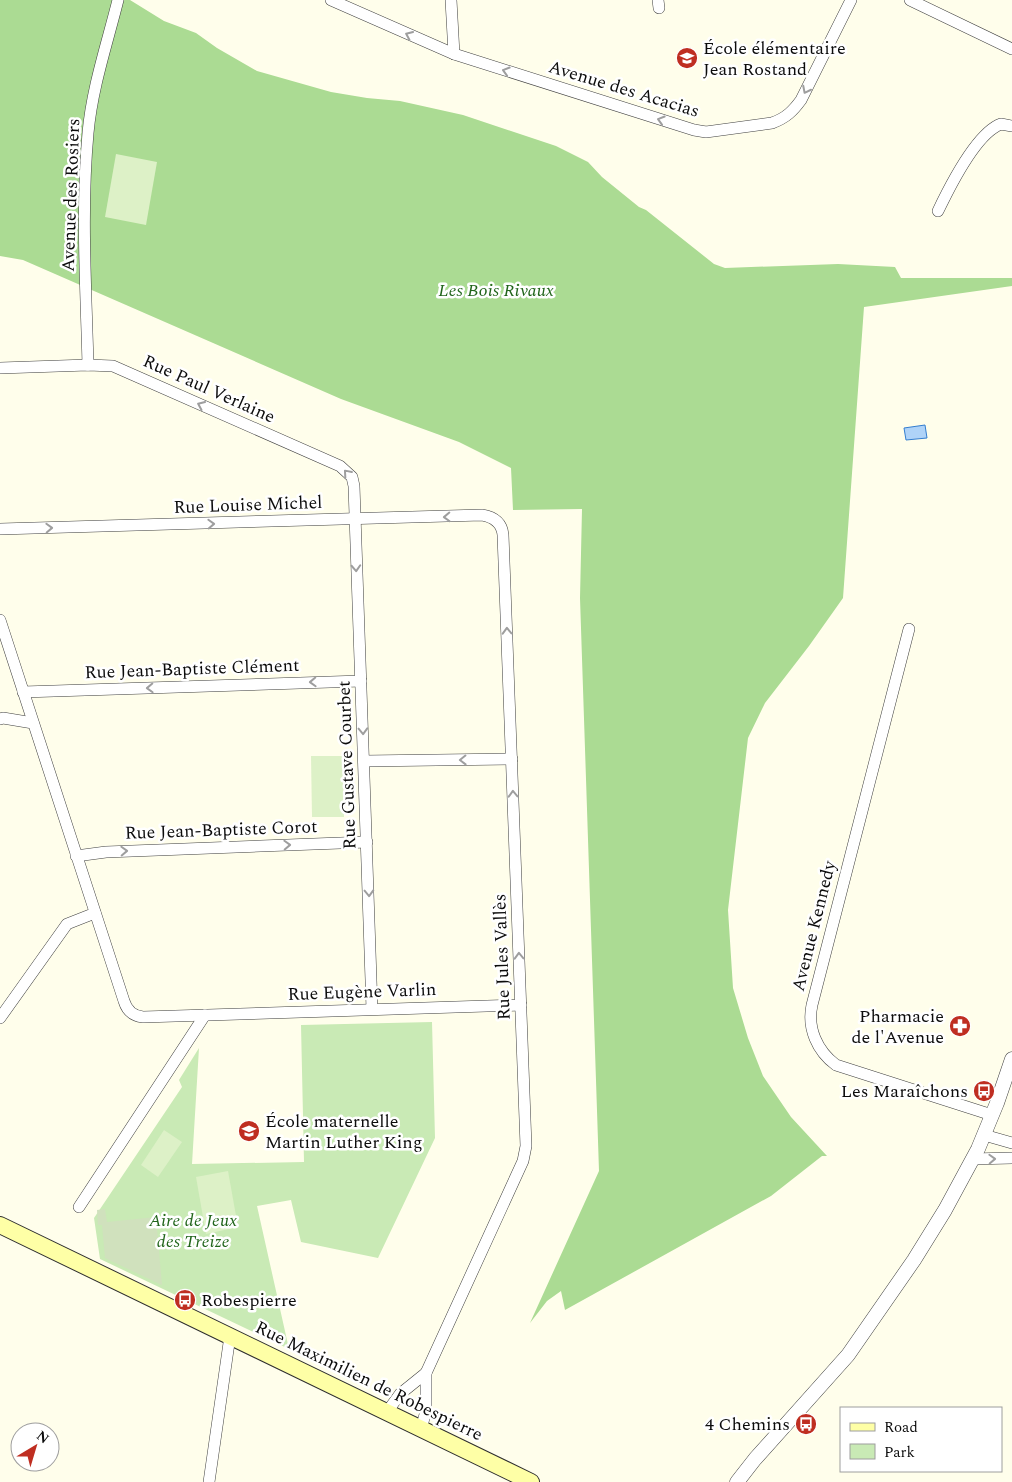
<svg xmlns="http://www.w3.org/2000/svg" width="1012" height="1482" font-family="Spectral,serif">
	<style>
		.green { fill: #c9eab5 }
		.forest { fill: #abdb93 }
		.cemetery { fill: #d0e1bd }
		.pitch { fill: #ddf1c7 }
		.water { fill: #afd3f8; stroke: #347ed0 }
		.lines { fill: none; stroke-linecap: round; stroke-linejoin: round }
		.minor-casing { stroke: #3f3f3f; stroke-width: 12 }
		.tertiary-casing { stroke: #3f3f3f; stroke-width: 15 }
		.secondary-casing { stroke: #2e2e2e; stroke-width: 18 }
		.minor { stroke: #fff; stroke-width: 11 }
		.tertiary { stroke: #fff; stroke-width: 14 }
		.secondary { stroke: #feffa6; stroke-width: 16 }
		.oneway { stroke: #9e9e9e }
		.labels { text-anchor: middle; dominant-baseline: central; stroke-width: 5; stroke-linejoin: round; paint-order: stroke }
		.poi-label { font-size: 18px; fill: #0c0c0c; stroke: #fff; text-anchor: start }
		.street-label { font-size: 18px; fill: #0c0c0c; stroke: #fff }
		.park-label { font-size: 18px; font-style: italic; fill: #21651b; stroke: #fff }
	</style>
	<rect width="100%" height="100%" fill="#fffeeb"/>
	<!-- green -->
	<path class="green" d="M432,1022L435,1138L378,1258L301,1242L291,1200L257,1206L289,1349L100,1259L94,1218L182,1087L179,1080L199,1048L192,1164L304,1162L301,1025Z"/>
	<!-- forest -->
	<path class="forest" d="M0,0H130L164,21L196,33L217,48L257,71L331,92L367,98L400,101L463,115L556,146L588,162L602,177L639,207L646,210L714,264L725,268L838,264L895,267L901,278H1012V286L864,307L843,598L809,646L765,703L748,738L728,910L733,988L748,1038L763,1076L791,1117L827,1156H822L771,1196L565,1310L561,1291L547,1301L530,1323L599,1171L580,598L582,509L513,510L511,468L459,442L341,399L23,260L0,256Z"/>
	<!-- cemetery -->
	<path class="cemetery" d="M105,1209L107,1222L156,1217L162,1285L105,1258L102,1225H98L97,1210Z"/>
	<!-- pitch -->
	<g class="pitch">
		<path d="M116,154L157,162L146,225L105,217Z"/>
		<path d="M311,756H343L344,817H312Z"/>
		<path d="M164,1130L182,1142L158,1177L141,1165Z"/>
		<path d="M228,1171L238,1227L206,1234L196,1177Z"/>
	</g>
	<!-- water -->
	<path class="water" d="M925,425L927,438L906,440L904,428Z"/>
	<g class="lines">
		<!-- minor casing -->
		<g class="minor-casing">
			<g id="minor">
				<path d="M331,0L454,54L694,130L706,132L772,123C786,118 793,111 801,100L851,0"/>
				<path d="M451,0L454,54"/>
				<path d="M658,0L659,8"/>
				<path d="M910,0L1012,49"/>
				<path d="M938,211C949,188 976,133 1001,124L1012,126"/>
				<path d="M88,365C86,288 81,210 88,133C92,88 107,44 118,0"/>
				<path d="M0,368L88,365L113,366L340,466L352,477L354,486L372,1009"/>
				<path d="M0,529L482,515C494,517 502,523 503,535L526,1146L523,1161L426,1373V1411L421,1429"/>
				<path d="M0,620L124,1001C127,1011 133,1016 143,1017L521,1005"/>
				<path d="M909,629L812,1005C807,1028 817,1051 836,1065L992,1115"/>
				<path d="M23,692L361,681"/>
				<path d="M0,719L3,718L33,723"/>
				<path d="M364,761L512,759"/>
				<path d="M76,856L106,852L367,842"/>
				<path d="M0,1018L67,924L95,913"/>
				<path d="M984,1135L1012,1143"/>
				<path d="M972,1159L1012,1158"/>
				<path d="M79,1207L205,1015"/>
				<path d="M387,1412L400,1394L426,1373"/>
				<path d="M209,1482L230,1336"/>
			</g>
		</g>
		<!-- tertiary casing -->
		<g class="tertiary-casing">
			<path id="tertiary" d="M737,1482L755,1459L848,1355L914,1260L945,1210L978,1149L997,1103L1012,1059"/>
		</g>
		<!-- secondary casing -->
		<g class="secondary-casing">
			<path id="secondary" d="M0,1225L531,1482"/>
		</g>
		<!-- minor -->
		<use href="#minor" class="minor"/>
		<!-- tertiary -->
		<use href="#tertiary" class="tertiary"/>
		<!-- secondary -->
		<use href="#secondary" class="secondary"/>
	</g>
	<!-- one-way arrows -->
	<defs><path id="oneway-chevron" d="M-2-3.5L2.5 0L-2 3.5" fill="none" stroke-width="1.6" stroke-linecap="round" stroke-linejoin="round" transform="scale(1.25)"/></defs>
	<g class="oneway">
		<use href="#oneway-chevron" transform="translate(409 35) rotate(-156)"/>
		<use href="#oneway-chevron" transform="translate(506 71) rotate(-163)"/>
		<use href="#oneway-chevron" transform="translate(806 90) rotate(117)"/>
		<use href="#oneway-chevron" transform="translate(661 120) rotate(-163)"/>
		<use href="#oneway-chevron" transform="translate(201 405) rotate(-156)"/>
		<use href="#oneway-chevron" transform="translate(347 473) rotate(-131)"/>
		<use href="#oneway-chevron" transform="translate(447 517) rotate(178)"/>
		<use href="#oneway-chevron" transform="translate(211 524) rotate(-2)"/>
		<use href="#oneway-chevron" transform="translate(49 528) rotate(-2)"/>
		<use href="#oneway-chevron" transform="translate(356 568) rotate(87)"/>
		<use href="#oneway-chevron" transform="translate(507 631) rotate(-92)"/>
		<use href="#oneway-chevron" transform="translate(313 682) rotate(178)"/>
		<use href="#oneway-chevron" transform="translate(150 688) rotate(178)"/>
		<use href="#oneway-chevron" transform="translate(363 731) rotate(88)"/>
		<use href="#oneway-chevron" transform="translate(463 760) rotate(179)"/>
		<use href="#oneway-chevron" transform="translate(513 794) rotate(-92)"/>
		<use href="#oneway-chevron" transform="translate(287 845) rotate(-2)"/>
		<use href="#oneway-chevron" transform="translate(124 851) rotate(-2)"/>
		<use href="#oneway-chevron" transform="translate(369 893) rotate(88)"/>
		<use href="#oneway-chevron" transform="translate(519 956) rotate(-92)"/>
		<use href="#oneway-chevron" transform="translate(992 1159) rotate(-2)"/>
	</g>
	<!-- icons -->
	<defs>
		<g id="school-disc" transform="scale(1.125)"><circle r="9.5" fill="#bf2e21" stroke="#fff"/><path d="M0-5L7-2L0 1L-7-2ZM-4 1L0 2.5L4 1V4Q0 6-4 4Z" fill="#fff"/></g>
		<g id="pharmacy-disc" transform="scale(1.125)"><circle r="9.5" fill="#bf2e21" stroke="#fff"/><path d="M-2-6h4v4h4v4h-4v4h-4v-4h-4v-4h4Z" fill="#fff"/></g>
		<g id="bus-disc" transform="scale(1.125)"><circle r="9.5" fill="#bf2e21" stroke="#fff"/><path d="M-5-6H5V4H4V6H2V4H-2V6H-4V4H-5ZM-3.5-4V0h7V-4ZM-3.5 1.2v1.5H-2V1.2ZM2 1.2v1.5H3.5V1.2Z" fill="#fff"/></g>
	</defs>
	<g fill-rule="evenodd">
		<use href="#school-disc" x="687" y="58"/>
		<use href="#pharmacy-disc" x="960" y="1026"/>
		<use href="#bus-disc" x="984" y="1091"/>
		<use href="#school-disc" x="249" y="1131"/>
		<use href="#bus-disc" x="185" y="1300"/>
		<use href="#bus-disc" x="806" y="1424"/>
	</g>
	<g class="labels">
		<!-- poi labels -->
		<g class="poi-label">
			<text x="703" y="48">École élémentaire<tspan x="703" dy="21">Jean Rostand</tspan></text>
			<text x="944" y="1016" text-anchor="end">Pharmacie<tspan x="944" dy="21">de l'Avenue</tspan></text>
			<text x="968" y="1091" text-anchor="end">Les Maraîchons</text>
			<text x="265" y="1121">École maternelle<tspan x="265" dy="21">Martin Luther King</tspan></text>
			<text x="201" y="1300">Robespierre</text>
			<text x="790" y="1424" text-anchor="end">4 Chemins</text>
		</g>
		<!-- street labels -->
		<g class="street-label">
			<text transform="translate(624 89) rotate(17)">Avenue des Acacias</text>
			<text transform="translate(71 195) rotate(-88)">Avenue des Rosiers</text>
			<text transform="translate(209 389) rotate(24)">Rue Paul Verlaine</text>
			<text transform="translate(248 505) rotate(-2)">Rue Louise Michel</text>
			<text transform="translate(192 669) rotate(-2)">Rue Jean-Baptiste Clément</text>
			<text transform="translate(347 765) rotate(-92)">Rue Gustave Courbet</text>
			<text transform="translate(221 830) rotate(-2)">Rue Jean-Baptiste Corot</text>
			<text transform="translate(814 926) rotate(-76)">Avenue Kennedy</text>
			<text transform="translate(502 957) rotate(-92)">Rue Jules Vallès</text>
			<text transform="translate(362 992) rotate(-2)">Rue Eugène Varlin</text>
			<text transform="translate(369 1381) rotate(26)">Rue Maximilien de Robespierre</text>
		</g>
		<!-- park labels -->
		<g class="park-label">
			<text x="496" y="290">Les Bois Rivaux</text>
			<text x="193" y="1220">Aire de Jeux<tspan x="193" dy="21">des Treize</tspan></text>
		</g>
	</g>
	<!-- legend -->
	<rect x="840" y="1407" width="162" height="65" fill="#ffffff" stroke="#9e9e9e"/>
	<rect x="850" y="1423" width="25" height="8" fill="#feffa6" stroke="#9e9e9e"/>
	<text x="884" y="1432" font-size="15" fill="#0c0c0c">Road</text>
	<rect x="850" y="1444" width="25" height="15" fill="#c9eab5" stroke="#9e9e9e"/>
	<text x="884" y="1457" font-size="15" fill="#0c0c0c">Park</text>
	<!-- north arrow -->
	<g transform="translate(35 1447) rotate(38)"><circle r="24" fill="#ffffff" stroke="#9e9e9e"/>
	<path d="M0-4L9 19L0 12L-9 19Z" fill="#bf2e21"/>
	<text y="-8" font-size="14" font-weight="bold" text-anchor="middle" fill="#0c0c0c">N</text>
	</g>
</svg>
